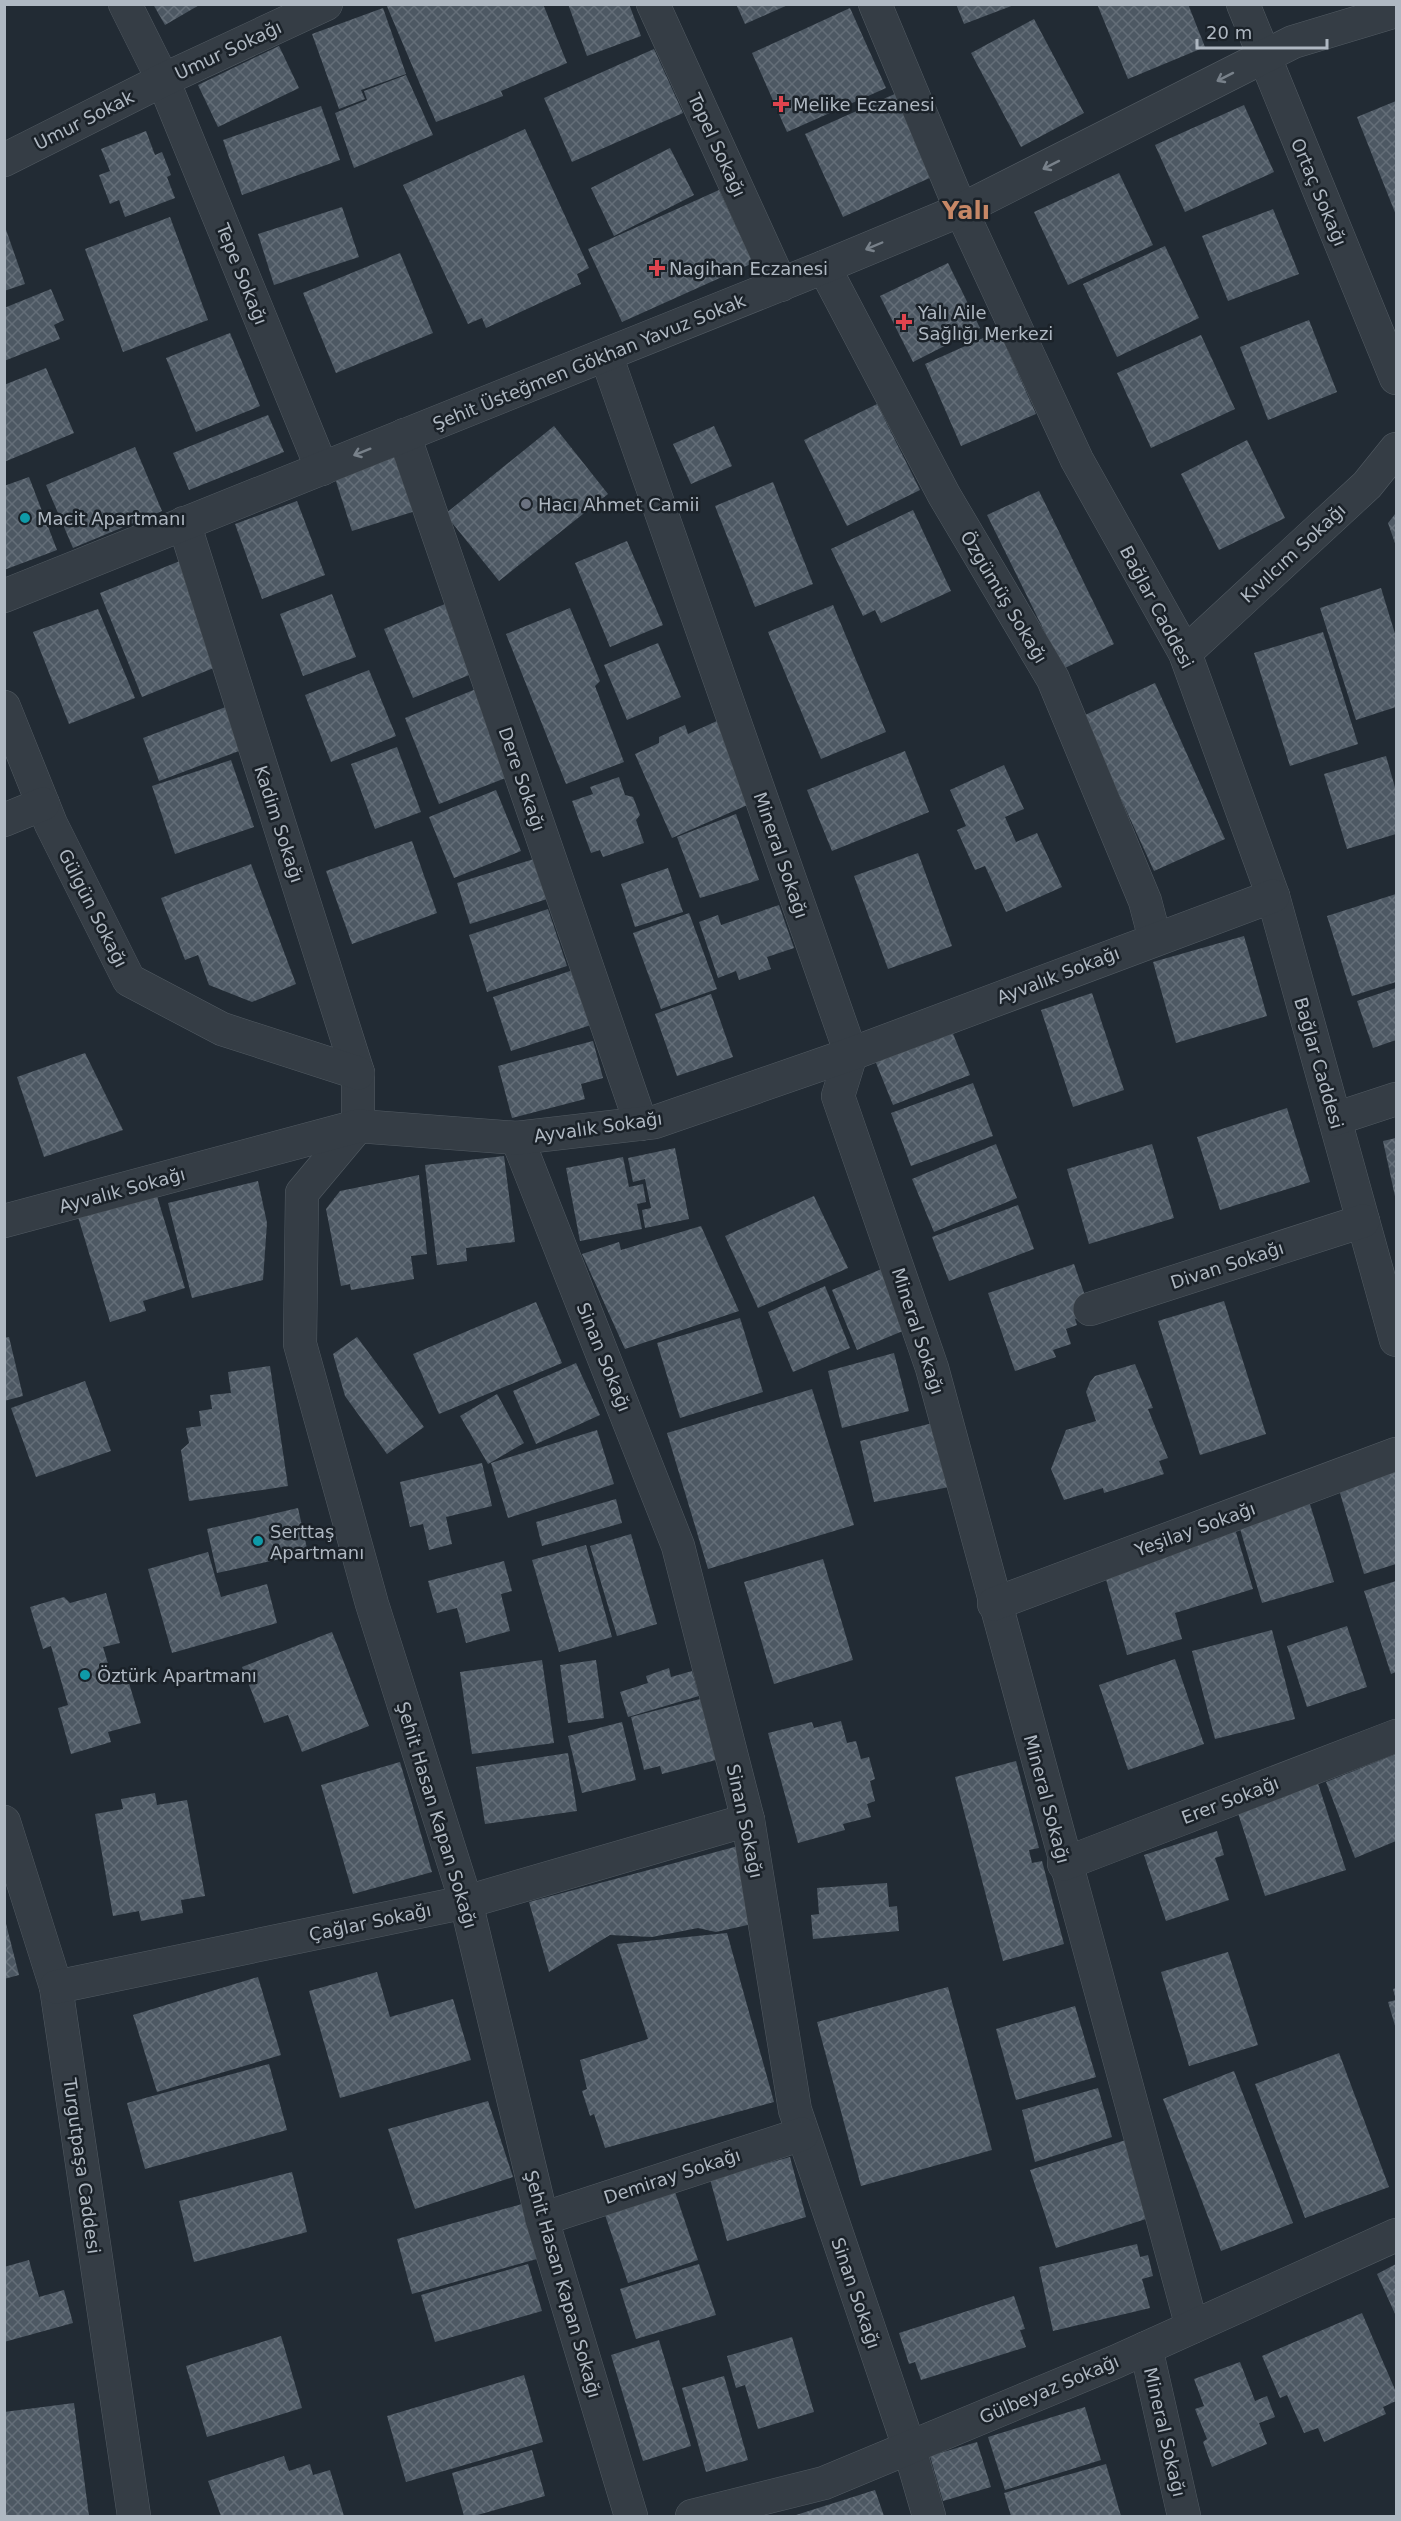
<svg xmlns="http://www.w3.org/2000/svg" width="1401" height="2521" font-family="'DejaVu Sans',sans-serif">
	<style>
		.building { fill: url(#building-cross-hatch) }
		.lines { fill: none; stroke-linecap: round; stroke-linejoin: round }
		.minor-casing { stroke: #525b63; stroke-width: 34 }
		.minor { stroke: #353d45; stroke-width: 33 }
		.oneway { stroke: #78818a }
		.health-dot { fill: #e0444e; stroke: #1b2229; stroke-width: 2 }
		.worship-dot { fill: #6b7280; stroke: #1b2229; stroke-width: 2 }
		.culture-dot { fill: #0f9aa8; stroke: #1b2229; stroke-width: 2 }
		.labels { text-anchor: middle; dominant-baseline: central; stroke-width: 5; stroke-linejoin: round; paint-order: stroke }
		.street-label { font-size: 18px; fill: #afb8c2; stroke: #1b2229 }
		.poi-label { font-size: 18px; fill: #afb8c2; stroke: #1b2229; text-anchor: start }
		.district-label { font-size: 24px; font-weight: bold; fill: #c68766; stroke: #1b2229 }
	</style>
	<defs>
		<pattern id="building-cross-hatch" width="8" height="8" patternUnits="userSpaceOnUse" patternTransform="scale(1.5)"><rect width="8" height="8" fill="#4d5863"/><path d="M0 0l8 8M0 8l8-8" fill="none" stroke="#646e78"/></pattern>
	</defs>
	<rect width="100%" height="100%" fill="#222b34"/>
	<!-- building -->
	<g class="building">
		<path d="M153,4H201L165,25Z"/>
		<path d="M386,4H543L567,63L501,91L503,96L436,122Z"/>
		<path d="M568,4H629L641,36L587,56Z"/>
		<path d="M736,4H790L745,24Z"/>
		<path d="M956,4H1014V5L964,24Z"/>
		<path d="M1097,4H1188L1205,47L1128,79Z"/>
		<path d="M383,8L406,74L361,90L365,99L339,109L312,34Z"/>
		<path d="M850,8L886,88L787,132L752,53Z"/>
		<path d="M1034,19L1084,113L1021,147L971,53Z"/>
		<path d="M279,46L299,88L218,127L198,85Z"/>
		<path d="M654,49L683,113L572,162L544,98Z"/>
		<path d="M406,75L433,135L354,168L335,113L367,100L364,91Z"/>
		<path d="M897,93L934,176L843,217L805,134Z"/>
		<path d="M1396,101V215L1357,117Z"/>
		<path d="M1244,105L1274,172L1185,212L1155,145Z"/>
		<path d="M321,106L340,160L242,195L223,140Z"/>
		<path d="M525,129L589,268L577,274L581,284L486,328L482,318L468,324L403,185Z"/>
		<path d="M146,131L155,155L162,152L171,175L167,177L175,198L125,217L119,200L110,204L99,175L110,171L101,149Z"/>
		<path d="M670,148L694,195L614,236L591,188Z"/>
		<path d="M1119,173L1153,245L1068,285L1034,212Z"/>
		<path d="M719,190L753,263L622,322L588,249Z"/>
		<path d="M342,207L359,257L274,285L258,234Z"/>
		<path d="M1273,209L1299,274L1228,301L1202,236Z"/>
		<path d="M170,217L208,320L123,352L85,249Z"/>
		<path d="M4,224L25,284L4,291Z"/>
		<path d="M1165,246L1199,318L1117,357L1083,284Z"/>
		<path d="M400,253L433,333L336,373L303,293Z"/>
		<path d="M948,263L980,328L913,362L880,296Z"/>
		<path d="M51,289L64,320L54,325L60,339L4,361V308Z"/>
		<path d="M1309,320L1337,392L1268,420L1240,347Z"/>
		<path d="M999,331L1036,414L961,446L925,364Z"/>
		<path d="M230,333L260,406L196,432L166,358Z"/>
		<path d="M1201,335L1235,409L1151,448L1117,373Z"/>
		<path d="M46,368L74,433L4,462V385Z"/>
		<path d="M877,404L920,490L847,526L804,440Z"/>
		<path d="M268,415L284,452L189,490L173,453Z"/>
		<path d="M554,426L608,494L499,581L445,514Z"/>
		<path d="M714,426L732,466L691,484L673,444Z"/>
		<path d="M1247,440L1285,518L1219,550L1181,474Z"/>
		<path d="M135,447L162,511L73,548L46,485Z"/>
		<path d="M405,448L425,508L352,531L333,472Z"/>
		<path d="M29,477L57,550L4,570V486Z"/>
		<path d="M773,482L813,584L755,607L715,506Z"/>
		<path d="M1039,491L1114,644L1063,669L987,515Z"/>
		<path d="M297,501L325,575L262,599L235,524Z"/>
		<path d="M913,510L951,591L881,623L875,610L863,616L831,549Z"/>
		<path d="M1396,513V546L1388,523Z"/>
		<path d="M627,541L663,625L610,647L575,563Z"/>
		<path d="M180,561L221,665L142,697L100,593Z"/>
		<path d="M1381,588L1396,637V707L1356,720L1320,608Z"/>
		<path d="M332,594L356,657L303,676L280,614Z"/>
		<path d="M445,604L474,673L413,698L384,629Z"/>
		<path d="M833,605L886,732L821,759L768,632Z"/>
		<path d="M570,608L600,681L595,686L624,762L566,784L506,634Z"/>
		<path d="M98,609L135,698L69,724L33,632Z"/>
		<path d="M1323,632L1358,744L1290,766L1254,653Z"/>
		<path d="M658,643L681,697L627,720L604,665Z"/>
		<path d="M369,670L396,736L331,762L305,695Z"/>
		<path d="M1155,683L1225,839L1154,871L1083,716Z"/>
		<path d="M481,687L516,774L439,804L405,718Z"/>
		<path d="M231,705L247,748L159,781L143,738Z"/>
		<path d="M717,721L752,803L672,838L635,754L659,743V737L685,725L688,734Z"/>
		<path d="M397,747L421,812L375,829L351,764Z"/>
		<path d="M905,751L929,812L832,851L807,790Z"/>
		<path d="M1386,756L1396,791V834L1347,849L1324,774Z"/>
		<path d="M231,760L254,827L175,854L152,786Z"/>
		<path d="M1004,765L1024,809L1005,817L1016,842L1037,833L1062,887L1006,912L985,866L975,870L957,830L966,826L950,790Z"/>
		<path d="M619,777L625,795L633,797L640,815L636,820L644,843L603,857L600,850L591,853L572,801L593,794L590,787Z"/>
		<path d="M496,790L521,851L454,878L429,817Z"/>
		<path d="M736,814L759,880L700,898L677,837Z"/>
		<path d="M412,841L437,913L352,944L326,871Z"/>
		<path d="M918,853L952,946L888,969L854,876Z"/>
		<path d="M534,859L547,899L470,924L457,883Z"/>
		<path d="M251,864L296,984L252,1002L209,985L198,955L185,960L161,898Z"/>
		<path d="M668,868L683,912L635,927L621,884Z"/>
		<path d="M1396,894V982L1352,996L1327,916Z"/>
		<path d="M779,905L794,948L767,957L771,969L739,980L736,971L718,978L699,922L718,915L721,925Z"/>
		<path d="M548,909L567,966L487,992L469,935Z"/>
		<path d="M689,913L717,989L661,1009L633,933Z"/>
		<path d="M1244,936L1267,1016L1176,1043L1153,962Z"/>
		<path d="M576,969L594,1024L511,1051L493,997Z"/>
		<path d="M1396,988V1040L1373,1048L1357,1001Z"/>
		<path d="M1092,993L1124,1090L1073,1107L1041,1010Z"/>
		<path d="M711,994L733,1057L677,1076L655,1014Z"/>
		<path d="M951,1029L970,1075L893,1105L874,1058Z"/>
		<path d="M593,1041L603,1078L581,1084L585,1099L512,1118L498,1066Z"/>
		<path d="M85,1053L123,1130L44,1157L17,1077Z"/>
		<path d="M973,1083L993,1136L911,1166L891,1113Z"/>
		<path d="M1287,1108L1310,1182L1220,1210L1197,1137Z"/>
		<path d="M1396,1138V1201L1383,1141Z"/>
		<path d="M996,1144L1017,1198L934,1232L912,1179Z"/>
		<path d="M1152,1144L1174,1218L1089,1244L1067,1169Z"/>
		<path d="M675,1148L689,1219L645,1228L642,1210L651,1208L645,1179L633,1182L628,1158Z"/>
		<path d="M504,1156L515,1242L466,1248L467,1261L437,1265L425,1165Z"/>
		<path d="M623,1157L629,1187L643,1184L646,1202L637,1204L642,1229L580,1241L566,1168Z"/>
		<path d="M419,1175L427,1254L411,1256L414,1279L351,1290L350,1284L341,1286L326,1209L340,1191Z"/>
		<path d="M258,1181L267,1223L263,1280L192,1298L168,1203Z"/>
		<path d="M156,1193L185,1288L143,1301L146,1311L110,1322L78,1217Z"/>
		<path d="M814,1196L848,1268L758,1308L725,1236Z"/>
		<path d="M1018,1205L1034,1249L949,1281L932,1237Z"/>
		<path d="M701,1226L739,1311L625,1349L582,1254L619,1242L621,1250Z"/>
		<path d="M1074,1264L1091,1313L1075,1319L1077,1325L1066,1329L1071,1344L1053,1350L1056,1357L1015,1371L988,1293Z"/>
		<path d="M884,1268L910,1328L857,1350L832,1290Z"/>
		<path d="M825,1286L850,1348L793,1372L768,1312Z"/>
		<path d="M1224,1301L1266,1434L1200,1455L1158,1321Z"/>
		<path d="M536,1302L562,1363L439,1414L413,1354Z"/>
		<path d="M740,1318L763,1392L680,1418L657,1343Z"/>
		<path d="M9,1337L23,1396L4,1401V1338Z"/>
		<path d="M357,1337L424,1427L387,1454L345,1396L333,1354Z"/>
		<path d="M894,1353L909,1411L842,1428L828,1371Z"/>
		<path d="M576,1363L600,1415L536,1444L513,1391Z"/>
		<path d="M1135,1364L1153,1408L1148,1409L1168,1458L1159,1461L1164,1474L1104,1493L1103,1488L1064,1500L1051,1469L1066,1430L1096,1421L1086,1392L1090,1382L1095,1376Z"/>
		<path d="M270,1366L288,1486L189,1501L181,1450L189,1443L186,1428L201,1426L199,1411L212,1409L210,1395L231,1393L228,1372Z"/>
		<path d="M85,1381L111,1451L36,1477L11,1408Z"/>
		<path d="M812,1389L854,1525L708,1569L667,1433Z"/>
		<path d="M497,1394L524,1443L488,1464L460,1416Z"/>
		<path d="M937,1422L949,1487L874,1502L860,1441Z"/>
		<path d="M597,1430L614,1484L508,1518L491,1463Z"/>
		<path d="M482,1463L492,1506L446,1517L452,1544L429,1550L423,1524L410,1527L400,1482Z"/>
		<path d="M1393,1466L1396,1478V1564L1364,1574L1337,1483Z"/>
		<path d="M616,1499L622,1523L542,1546L536,1522Z"/>
		<path d="M1309,1501L1334,1582L1262,1603L1238,1522Z"/>
		<path d="M298,1508L308,1553L217,1573L207,1529Z"/>
		<path d="M1235,1529L1253,1589L1175,1613L1182,1639L1127,1655L1104,1572Z"/>
		<path d="M631,1534L657,1624L617,1636L590,1546Z"/>
		<path d="M586,1545L612,1637L559,1652L532,1560Z"/>
		<path d="M208,1552L221,1597L267,1584L277,1623L172,1653L148,1569Z"/>
		<path d="M823,1559L853,1660L774,1684L744,1582Z"/>
		<path d="M504,1561L512,1591L501,1594L510,1631L466,1643L457,1608L437,1613L428,1581Z"/>
		<path d="M1396,1581V1672L1391,1674L1364,1591Z"/>
		<path d="M106,1593L120,1643L103,1647L112,1677L126,1673L141,1723L108,1732L111,1742L71,1754L58,1708L68,1705L51,1646L43,1649L30,1607L64,1597L70,1603Z"/>
		<path d="M1347,1626L1367,1687L1307,1707L1287,1646Z"/>
		<path d="M1272,1630L1295,1719L1215,1739L1192,1651Z"/>
		<path d="M332,1632L369,1726L302,1752L288,1715L264,1723L242,1667Z"/>
		<path d="M1175,1659L1204,1744L1128,1770L1099,1685Z"/>
		<path d="M542,1660L554,1743L472,1754L460,1672Z"/>
		<path d="M596,1660L604,1718L568,1723L560,1665Z"/>
		<path d="M669,1668L671,1677L692,1671L699,1696L628,1717L620,1692L648,1683L646,1676Z"/>
		<path d="M700,1699L716,1760L662,1774L660,1766L644,1770L631,1717Z"/>
		<path d="M841,1721L847,1743L856,1741L861,1759L869,1757L875,1779L870,1781L875,1801L867,1804L871,1817L843,1824L845,1830L798,1843L768,1733L812,1722L814,1728Z"/>
		<path d="M622,1722L636,1780L582,1793L568,1736Z"/>
		<path d="M568,1753L577,1811L485,1824L476,1767Z"/>
		<path d="M1396,1754V1841L1355,1858L1326,1782Z"/>
		<path d="M1016,1761L1039,1848L1029,1850L1032,1863L1042,1861L1064,1944L1003,1961L955,1777Z"/>
		<path d="M400,1762L432,1872L353,1894L321,1785Z"/>
		<path d="M1316,1777L1346,1870L1265,1896L1235,1804Z"/>
		<path d="M155,1793L157,1805L187,1800L205,1896L181,1900L183,1913L141,1921L139,1911L113,1916L95,1814L123,1809L121,1799Z"/>
		<path d="M1217,1831L1224,1855L1215,1858L1229,1900L1166,1921L1144,1855Z"/>
		<path d="M742,1845L761,1922L716,1932L698,1928L652,1937L610,1935L549,1972L529,1902Z"/>
		<path d="M887,1883L889,1907L897,1906L899,1931L813,1939L811,1915L819,1914L817,1888Z"/>
		<path d="M4,1916L19,1975L4,1979Z"/>
		<path d="M727,1933L774,2102L605,2148L594,2114L590,2116L582,2091L587,2089L580,2060L648,2039L617,1944Z"/>
		<path d="M1228,1952L1258,2045L1189,2066L1161,1972Z"/>
		<path d="M377,1972L390,2017L453,1999L471,2060L340,2098L309,1991Z"/>
		<path d="M258,1977L281,2055L157,2092L133,2015Z"/>
		<path d="M948,1987L992,2150L861,2186L817,2022Z"/>
		<path d="M1396,1988V2029L1388,2002L1396,2000L1393,1989Z"/>
		<path d="M1075,2006L1096,2077L1016,2100L996,2029Z"/>
		<path d="M1339,2053L1389,2187L1305,2218L1255,2084Z"/>
		<path d="M269,2064L287,2130L145,2169L127,2103Z"/>
		<path d="M1234,2071L1293,2223L1221,2251L1163,2099Z"/>
		<path d="M1098,2088L1112,2137L1035,2162L1022,2110Z"/>
		<path d="M488,2101L513,2177L415,2209L388,2129Z"/>
		<path d="M1126,2140L1152,2217L1056,2248L1030,2170Z"/>
		<path d="M790,2157L806,2217L727,2241L710,2179Z"/>
		<path d="M292,2172L307,2232L194,2262L179,2201Z"/>
		<path d="M671,2180L698,2260L628,2283L601,2203Z"/>
		<path d="M529,2202L544,2257L412,2294L397,2239Z"/>
		<path d="M1137,2244L1140,2257L1148,2255L1153,2276L1142,2279L1150,2308L1053,2331L1039,2267Z"/>
		<path d="M29,2260L39,2297L64,2290L73,2323L4,2342V2267Z"/>
		<path d="M528,2264L542,2311L435,2342L421,2295Z"/>
		<path d="M699,2264L716,2315L636,2339L620,2289Z"/>
		<path d="M1396,2264V2316L1377,2274Z"/>
		<path d="M1014,2296L1025,2329L1020,2330L1026,2347L921,2380L915,2362L909,2364L899,2333Z"/>
		<path d="M1362,2313L1396,2392V2401L1383,2407L1386,2414L1324,2442L1318,2428L1304,2433L1287,2395L1280,2398L1262,2356Z"/>
		<path d="M281,2336L302,2408L207,2437L186,2366Z"/>
		<path d="M792,2337L814,2412L758,2429L745,2385L736,2388L727,2356Z"/>
		<path d="M659,2340L691,2446L643,2461L611,2355Z"/>
		<path d="M1240,2362L1255,2401L1267,2396L1275,2417L1259,2423L1267,2444L1212,2467L1203,2442L1207,2439L1195,2409L1204,2406L1194,2379Z"/>
		<path d="M524,2375L543,2442L406,2482L387,2416Z"/>
		<path d="M724,2376L748,2460L706,2472L682,2388Z"/>
		<path d="M74,2403L89,2516H4V2412Z"/>
		<path d="M1085,2407L1101,2460L1005,2490L988,2437Z"/>
		<path d="M977,2442L991,2487L943,2501L930,2456Z"/>
		<path d="M532,2450L545,2496L474,2516H464L452,2473Z"/>
		<path d="M284,2456L289,2471L310,2464L313,2475L330,2470L344,2516H221L208,2481Z"/>
		<path d="M1106,2464L1121,2516H1011L1004,2493Z"/>
		<path d="M875,2490L884,2516H793Z"/>
	</g>
	<g class="lines">
		<!-- minor casing -->
		<g class="minor-casing">
			<g id="minor">
				<path d="M125,4L163,80L322,469"/>
				<path d="M653,4L781,285"/>
				<path d="M875,4L961,210L1077,460L1185,653L1273,896L1396,1340"/>
				<path d="M1243,4L1396,378"/>
				<path d="M4,160L163,80L326,4"/>
				<path d="M824,267L944,495L1053,679L1145,901L1155,939"/>
				<path d="M606,355L851,1054L838,1096L932,1368L1192,2327"/>
				<path d="M404,435L641,1124"/>
				<path d="M184,523L358,1073V1126L302,1193L300,1344L372,1604L466,1902L542,2219L631,2516"/>
				<path d="M4,596L824,267L961,210L1293,42L1396,11"/>
				<path d="M1185,653L1367,485L1396,449"/>
				<path d="M4,707L51,824L129,980L222,1029L358,1073"/>
				<path d="M4,820L43,804"/>
				<path d="M1335,1119L1396,1099"/>
				<path d="M517,1138L678,1546L748,1820L795,2110L909,2447L929,2516"/>
				<path d="M4,1221L358,1126L517,1138L655,1122L851,1054L1273,896"/>
				<path d="M1090,1309L1363,1221"/>
				<path d="M994,1604L1396,1454"/>
				<path d="M4,1822L56,1987L134,2516"/>
				<path d="M1064,1864L1396,1736"/>
				<path d="M56,1987L466,1902L748,1820"/>
				<path d="M542,2219L802,2134"/>
				<path d="M1146,2348L1184,2516"/>
				<path d="M692,2516L824,2483L1115,2362L1396,2235"/>
			</g>
		</g>
		<!-- minor -->
		<use href="#minor" class="minor"/>
	</g>
	<!-- one-way arrows -->
	<defs><path id="oneway-shaft" d="M-6 0H5M1.5-3L5.5 0L1.5 3" fill="none" stroke-width="1.6" stroke-linecap="round" stroke-linejoin="round" transform="scale(1.5)"/></defs>
	<g class="oneway">
		<use href="#oneway-shaft" transform="translate(1225 77) rotate(153)"/>
		<use href="#oneway-shaft" transform="translate(1051 165) rotate(153)"/>
		<use href="#oneway-shaft" transform="translate(874 246) rotate(157)"/>
		<use href="#oneway-shaft" transform="translate(362 452) rotate(158)"/>
	</g>
	<!-- markers -->
	<g class="health-dot">
		<path d="M778 95h6v6h6v6h-6v6h-6v-6h-6v-6h6z"/>
		<path d="M654 259h6v6h6v6h-6v6h-6v-6h-6v-6h6z"/>
		<path d="M901 313h6v6h6v6h-6v6h-6v-6h-6v-6h6z"/>
	</g>
	<circle class="worship-dot" cx="526" cy="504" r="6"/>
	<g class="culture-dot">
		<circle cx="25" cy="518" r="6"/>
		<circle cx="258" cy="1541" r="6"/>
		<circle cx="85" cy="1675" r="6"/>
	</g>
	<g class="labels">
		<!-- street labels -->
		<g class="street-label">
			<text transform="translate(228 50) rotate(-25)">Umur Sokağı</text>
			<text transform="translate(84 120) rotate(-27)">Umur Sokak</text>
			<text transform="translate(717 145) rotate(65)">Topel Sokağı</text>
			<text transform="translate(1319 192) rotate(67)">Ortaç Sokağı</text>
			<text transform="translate(242 274) rotate(68)">Tepe Sokağı</text>
			<text transform="translate(589 362) rotate(-22)">Şehit Üsteğmen Gökhan Yavuz Sokak</text>
			<text transform="translate(1293 553) rotate(-43)">Kıvılcım Sokağı</text>
			<text transform="translate(1004 597) rotate(59)">Özgümüş Sokağı</text>
			<text transform="translate(1157 607) rotate(62)">Bağlar Caddesi</text>
			<text transform="translate(522 779) rotate(71)">Dere Sokağı</text>
			<text transform="translate(279 824) rotate(72)">Kadim Sokağı</text>
			<text transform="translate(781 855) rotate(71)">Mineral Sokağı</text>
			<text transform="translate(93 908) rotate(63)">Gülgün Sokağı</text>
			<text transform="translate(1058 975) rotate(-21)">Ayvalık Sokağı</text>
			<text transform="translate(1319 1063) rotate(74)">Bağlar Caddesi</text>
			<text transform="translate(598 1127) rotate(-8)">Ayvalık Sokağı</text>
			<text transform="translate(122 1190) rotate(-15)">Ayvalık Sokağı</text>
			<text transform="translate(1227 1265) rotate(-18)">Divan Sokağı</text>
			<text transform="translate(918 1331) rotate(72)">Mineral Sokağı</text>
			<text transform="translate(604 1357) rotate(68)">Sinan Sokağı</text>
			<text transform="translate(1195 1529) rotate(-20)">Yeşilay Sokağı</text>
			<text transform="translate(1047 1799) rotate(75)">Mineral Sokağı</text>
			<text transform="translate(1230 1800) rotate(-21)">Erer Sokağı</text>
			<text transform="translate(437 1815) rotate(73)">Şehit Hasan Kapan Sokağı</text>
			<text transform="translate(745 1821) rotate(78)">Sinan Sokağı</text>
			<text transform="translate(370 1922) rotate(-12)">Çağlar Sokağı</text>
			<text transform="translate(82 2166) rotate(82)">Turgutpaşa Caddesi</text>
			<text transform="translate(672 2176) rotate(-18)">Demiray Sokağı</text>
			<text transform="translate(563 2284) rotate(74)">Şehit Hasan Kapan Sokağı</text>
			<text transform="translate(856 2293) rotate(71)">Sinan Sokağı</text>
			<text transform="translate(1049 2389) rotate(-23)">Gülbeyaz Sokağı</text>
			<text transform="translate(1165 2432) rotate(77)">Mineral Sokağı</text>
		</g>
		<!-- poi labels -->
		<g class="poi-label">
			<text x="793" y="104">Melike Eczanesi</text>
			<text x="669" y="268">Nagihan Eczanesi</text>
			<text x="918" y="312">Yalı Aile<tspan x="918" dy="21">Sağlığı Merkezi</tspan></text>
			<text x="538" y="504">Hacı Ahmet Camii</text>
			<text x="37" y="518">Macit Apartmanı</text>
			<text x="270" y="1531">Serttaş<tspan x="270" dy="21">Apartmanı</tspan></text>
			<text x="97" y="1675">Öztürk Apartmanı</text>
		</g>
		<!-- district labels -->
		<g class="district-label">
			<text x="966" y="211">Yalı</text>
		</g>
	</g>
	<!-- border -->
	<rect width="1401" height="2521" fill="none" stroke="#afb8c2" stroke-width="12"/>
	<!-- scale -->
	<path d="M1197 39v9h130v-9" fill="none" stroke="#afb8c2" stroke-width="3"/>
	<text x="1206" y="39" font-size="18" fill="#afb8c2" stroke="#1b2229" stroke-width="4.5" paint-order="stroke">20 m</text>
</svg>
